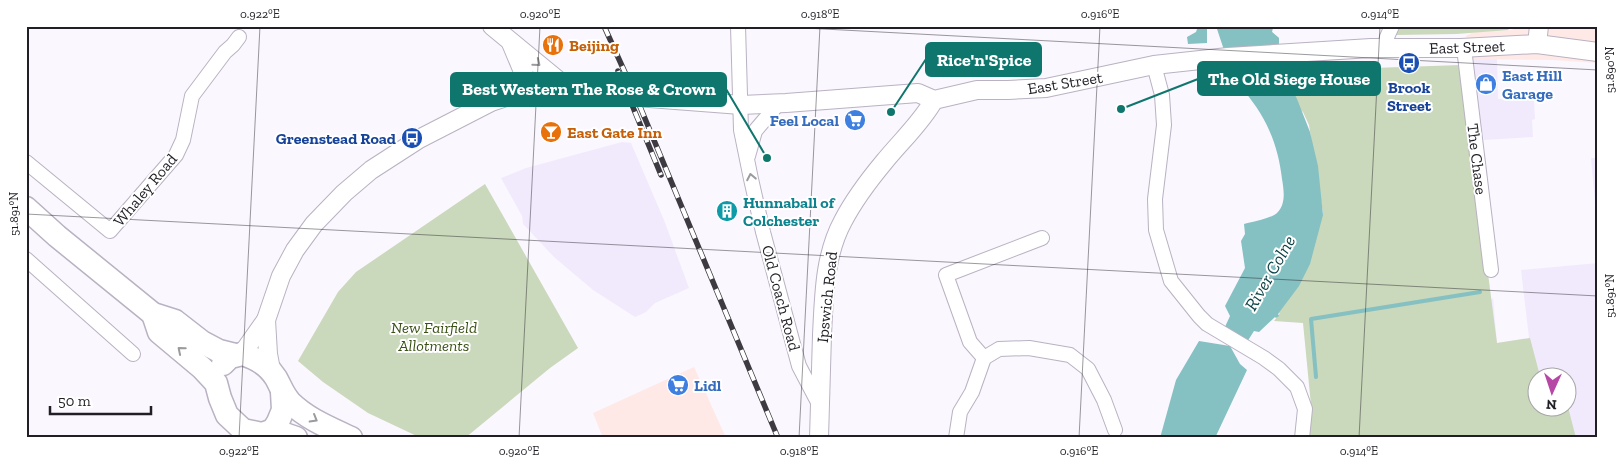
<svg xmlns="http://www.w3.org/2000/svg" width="1624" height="464" font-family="'Zilla Slab',serif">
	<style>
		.commercial { fill: #ffe9e6 }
		.built { fill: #f1eafd; fill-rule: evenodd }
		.green { fill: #cad8bb }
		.water { fill: #85c0c2 }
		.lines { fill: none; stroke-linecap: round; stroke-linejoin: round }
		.stream { stroke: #85c0c2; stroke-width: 4 }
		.minor-casing { stroke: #b9b2c2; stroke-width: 16 }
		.tertiary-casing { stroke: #b9b2c2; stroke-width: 20 }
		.primary-casing { stroke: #b9b2c2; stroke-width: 25 }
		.minor { stroke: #fff; stroke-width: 14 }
		.tertiary { stroke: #fff; stroke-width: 18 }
		.primary { stroke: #fff; stroke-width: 22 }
		.rail-casing { stroke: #3d3b41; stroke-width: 5.5 }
		.rail { stroke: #fff; stroke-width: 4; stroke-dasharray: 11; stroke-linecap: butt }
		.oneway { stroke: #9b9a9d }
		.ticks { fill: none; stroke: #211f25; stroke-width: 1; stroke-opacity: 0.45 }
		.labels { text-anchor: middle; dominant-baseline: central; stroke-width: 4; stroke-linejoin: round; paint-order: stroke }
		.food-label { font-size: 16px; font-weight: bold; fill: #c56008; stroke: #fff; text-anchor: start }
		.street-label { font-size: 16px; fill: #211f25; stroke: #fff }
		.shop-label { font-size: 16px; font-weight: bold; fill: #366cbe; stroke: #fff; text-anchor: start }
		.transit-label { font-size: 16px; font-weight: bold; fill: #164399; stroke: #fff }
		.culture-label { font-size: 16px; font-weight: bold; fill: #0d838f; stroke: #fff; text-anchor: start }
		.park-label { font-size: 16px; font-style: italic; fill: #3a5115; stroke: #fff }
		.water-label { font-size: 18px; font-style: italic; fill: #0b4245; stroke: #fff }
		.leader { fill: none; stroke: #0f766e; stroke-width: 2 }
		.callout-dot { fill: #0f766e; stroke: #fff; stroke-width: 2 }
		.callout { fill: #0f766e; stroke: #0f766e; stroke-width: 2 }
		.callout-label { font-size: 18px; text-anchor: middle; font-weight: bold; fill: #fff }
		.neatline { fill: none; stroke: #211f25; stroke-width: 2 }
		.ticks-label { font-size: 12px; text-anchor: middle; fill: #211f25 }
	</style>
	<rect width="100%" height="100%" fill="#faf7fe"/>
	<!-- commercial -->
	<g class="commercial">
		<path d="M1517,26H1598V63L1553,60L1469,59L1466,36L1474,32L1512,30Z"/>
		<path d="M694,367L726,438H603L593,413Z"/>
	</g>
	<!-- built -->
	<g class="built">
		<path d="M1469,59H1497L1498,99L1534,100L1535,119L1532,120L1533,137L1484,140L1477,108L1476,93L1471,76Z"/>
		<path d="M622,142L631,143L664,220L689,288L655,303L646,312L635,317L593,290L554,257L523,224L522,216L501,178L526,168Z"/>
		<path d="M1591,158H1598V236Z"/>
		<path d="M1598,263V438H1330L1493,298L1497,343L1529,338L1521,270ZM1536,376H1566V406H1536Z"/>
	</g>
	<!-- green -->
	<g class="green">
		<path d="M1273,26L1272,32L1279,38C1279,57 1282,72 1291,88L1285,69L1317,65L1373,68L1461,65L1497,343L1530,338L1540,376H1536V406H1566L1567,403L1576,438H1307L1311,405L1303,323L1274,321L1280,313L1278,314L1323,213L1309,125L1303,112L1256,72Z"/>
		<path d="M1383,26H1503L1509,30L1456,34L1396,35Z"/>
		<path d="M485,184L578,348L550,368L465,438H421L368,413L323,382L298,361L338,292L356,272Z"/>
	</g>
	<!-- water -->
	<g class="water">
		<path d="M1198,26H1207V43L1188,44L1187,37L1196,32Z"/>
		<path d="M1216,26H1273L1272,32L1279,38V56L1283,71L1297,99L1310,132L1318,166L1323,215L1310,264L1299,286L1278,314L1279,316L1276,318L1275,317L1259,332L1254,331L1247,342L1224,329L1230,316L1225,306L1245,268L1241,241L1245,234L1244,224C1252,222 1272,218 1277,213C1286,204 1284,191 1282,179C1278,145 1267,118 1244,91L1238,92Z"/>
		<path d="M1199,341L1230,346L1240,364L1247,370L1215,438H1160L1176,380Z"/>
	</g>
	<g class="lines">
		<!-- stream -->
		<path class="stream" d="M1316,377L1311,319L1480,292"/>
		<!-- minor casing -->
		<g class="minor-casing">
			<g id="minor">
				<path d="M738,26L741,130L751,179L763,232L799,366L820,406"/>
				<path d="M1385,48L1387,37L1392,26"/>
				<path d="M1464,48L1491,270"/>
				<path d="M1154,65L1162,95L1164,125L1155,199L1156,230L1171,281L1199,316L1207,324L1264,358L1279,369L1297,387L1305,409L1302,438"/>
				<path d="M748,156L755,131L778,104"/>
				<path d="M26,162L110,231L176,155L183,140L192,96L225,52L233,45L239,37"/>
				<path d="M26,259L133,354"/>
				<path d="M984,358L970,342L946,275L1042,238"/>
				<path d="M956,438L960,412L972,392L984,358L999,349L1029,348L1070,355L1088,369L1104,400L1115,430"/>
			</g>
		</g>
		<!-- tertiary casing -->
		<g class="tertiary-casing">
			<g id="tertiary">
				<path d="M492,26L565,86"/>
				<path d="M511,43L524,74L527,90"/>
				<path d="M1537,44L1539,26"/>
				<path d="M266,320L268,354L271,370"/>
				<path d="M242,354L266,320L281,276L295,250L314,224L344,193L371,170L419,139L491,102L527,90L546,86H565L636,97L741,105L786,103L918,93L934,100L977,90H1008L1046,88L1154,65L1228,57L1371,48H1461L1537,44L1598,52"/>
				<path d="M819,438C820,404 821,370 822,335C824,297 824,256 843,221C854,200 869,180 884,162C901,141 921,123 934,100"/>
			</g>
		</g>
		<!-- primary casing -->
		<g class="primary-casing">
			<g id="primary">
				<path d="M26,208L57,236L153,314L175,321L202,342L219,351L235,355"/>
				<path d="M153,314L159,332L202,368L216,383L220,398L227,415L243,430L262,434L273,430L278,422L283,410L282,392"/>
				<path d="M223,364L230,357L242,354C256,358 268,365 276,378C281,387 283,394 290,402C307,419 330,428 351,438"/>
				<path d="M273,430L296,438"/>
			</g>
		</g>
		<!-- minor -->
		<use href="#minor" class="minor"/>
		<!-- tertiary -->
		<use href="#tertiary" class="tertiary"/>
		<!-- primary -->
		<use href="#primary" class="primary"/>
		<!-- rail casing -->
		<g class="rail-casing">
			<g id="rail">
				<path d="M604,26L636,97L778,438"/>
				<path d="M618,71L661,175"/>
			</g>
		</g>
		<!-- rail -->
		<use href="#rail" class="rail"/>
	</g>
	<!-- one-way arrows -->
	<defs><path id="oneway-chevron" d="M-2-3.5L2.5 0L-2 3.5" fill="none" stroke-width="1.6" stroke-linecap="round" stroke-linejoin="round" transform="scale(1.25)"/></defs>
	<g class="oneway">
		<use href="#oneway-chevron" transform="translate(537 63) rotate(39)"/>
		<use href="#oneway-chevron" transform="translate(751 177) rotate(-101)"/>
		<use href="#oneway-chevron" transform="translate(181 350) rotate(-140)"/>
		<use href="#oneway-chevron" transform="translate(314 419) rotate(30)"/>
	</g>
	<!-- ticks -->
	<path class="ticks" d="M767,26L1598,70M26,214L1598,296M239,438L260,26M519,438L540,26M799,438L820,26M1079,438L1100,26M1359,438L1380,26"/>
	<!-- icons -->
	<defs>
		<g id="restaurant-disc" transform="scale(1.125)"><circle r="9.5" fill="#e8710a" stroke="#fff"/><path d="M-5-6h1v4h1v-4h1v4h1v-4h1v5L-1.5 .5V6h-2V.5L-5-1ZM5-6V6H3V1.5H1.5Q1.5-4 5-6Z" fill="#fff"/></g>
		<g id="bus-disc" transform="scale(1.125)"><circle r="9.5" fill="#1a4fb4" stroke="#fff"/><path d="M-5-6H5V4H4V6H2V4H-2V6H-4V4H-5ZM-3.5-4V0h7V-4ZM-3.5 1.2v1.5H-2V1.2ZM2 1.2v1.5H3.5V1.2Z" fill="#fff"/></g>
		<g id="shop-disc" transform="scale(1.125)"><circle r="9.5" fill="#3f7fe0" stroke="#fff"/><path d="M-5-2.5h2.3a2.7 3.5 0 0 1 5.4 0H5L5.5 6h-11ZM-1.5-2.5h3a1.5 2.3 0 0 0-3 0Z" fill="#fff"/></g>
		<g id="supermarket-disc" transform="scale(1.125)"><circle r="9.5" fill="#3f7fe0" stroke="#fff"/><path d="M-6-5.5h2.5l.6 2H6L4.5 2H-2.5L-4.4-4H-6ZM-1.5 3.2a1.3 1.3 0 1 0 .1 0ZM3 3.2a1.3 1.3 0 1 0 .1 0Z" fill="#fff"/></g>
		<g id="bar-disc" transform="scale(1.125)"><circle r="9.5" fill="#e8710a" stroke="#fff"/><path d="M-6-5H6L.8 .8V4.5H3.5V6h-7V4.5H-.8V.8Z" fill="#fff"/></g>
		<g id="building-disc" transform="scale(1.125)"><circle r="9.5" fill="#0f9aa8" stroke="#fff"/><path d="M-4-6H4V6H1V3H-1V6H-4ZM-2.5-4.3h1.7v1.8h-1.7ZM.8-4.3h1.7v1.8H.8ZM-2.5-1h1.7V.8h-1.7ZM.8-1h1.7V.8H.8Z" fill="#fff"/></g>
	</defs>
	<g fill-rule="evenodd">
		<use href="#restaurant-disc" x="553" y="45"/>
		<use href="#bus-disc" x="1409" y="63"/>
		<use href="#shop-disc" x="1486" y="84"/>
		<use href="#supermarket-disc" x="855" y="120"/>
		<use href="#bar-disc" x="551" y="132"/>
		<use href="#bus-disc" x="412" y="138"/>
		<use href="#building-disc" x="727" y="211"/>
		<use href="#supermarket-disc" x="678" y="385"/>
	</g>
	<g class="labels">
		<!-- food labels -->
		<g class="food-label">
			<text x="569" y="45">Beijing</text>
			<text x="567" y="132">East Gate Inn</text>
		</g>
		<!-- street labels -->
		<g class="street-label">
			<text transform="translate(1467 47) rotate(-2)">East Street</text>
			<text transform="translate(1065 83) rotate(-9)">East Street</text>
			<text transform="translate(1477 159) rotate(83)">The Chase</text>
			<text transform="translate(145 190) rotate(-50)">Whaley Road</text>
			<text transform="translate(827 297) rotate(-84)">Ipswich Road</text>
			<text transform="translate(781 298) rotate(75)">Old Coach Road</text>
		</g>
		<!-- shop labels -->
		<g class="shop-label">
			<text x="1502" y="75">East Hill<tspan x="1502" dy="18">Garage</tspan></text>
			<text x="839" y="120" text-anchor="end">Feel Local</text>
			<text x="694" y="385">Lidl</text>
		</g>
		<!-- transit labels -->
		<g class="transit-label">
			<text x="1409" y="87">Brook<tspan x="1409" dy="18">Street</tspan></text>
			<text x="396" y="138" text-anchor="end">Greenstead Road</text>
		</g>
		<!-- culture labels -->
		<g class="culture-label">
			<text x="743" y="202">Hunnaball of<tspan x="743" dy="18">Colchester</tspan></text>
		</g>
		<!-- park labels -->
		<g class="park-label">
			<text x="434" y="327">New Fairfield<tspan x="434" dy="18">Allotments</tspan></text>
		</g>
		<!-- water labels -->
		<g class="water-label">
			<text transform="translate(1270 273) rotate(-60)">River Colne</text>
		</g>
	</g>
	<!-- callouts -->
	<path class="leader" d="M891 112L926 59M1121 109L1198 79M767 158L726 89"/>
	<g class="callout-dot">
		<circle cx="891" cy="112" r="5"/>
		<circle cx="1121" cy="109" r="5"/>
		<circle cx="767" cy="158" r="5"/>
	</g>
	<g class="callout">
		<rect x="926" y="43" width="115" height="33" rx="5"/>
		<rect x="1198" y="62" width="182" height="33" rx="5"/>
		<rect x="451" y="73" width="275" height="33" rx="5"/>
	</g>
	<g class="callout-label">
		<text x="984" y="66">Rice'n'Spice</text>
		<text x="1289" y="85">The Old Siege House</text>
		<text x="589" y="95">Best Western The Rose &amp; Crown</text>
	</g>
	<!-- border -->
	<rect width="1624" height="464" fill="none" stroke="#ffffff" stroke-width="55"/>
	<!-- north arrow -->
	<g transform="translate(1552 392) rotate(183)"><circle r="24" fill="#ffffff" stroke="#a6a5a8"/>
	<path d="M0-4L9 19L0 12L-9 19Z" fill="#b647a5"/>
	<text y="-8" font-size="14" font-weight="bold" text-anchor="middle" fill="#211f25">N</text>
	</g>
	<!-- scale -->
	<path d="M50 406v8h101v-8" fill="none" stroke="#211f25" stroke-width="2.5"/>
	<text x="58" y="406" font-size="15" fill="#211f25" stroke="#ffffff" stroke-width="4" paint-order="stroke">50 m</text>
	<rect x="28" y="28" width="1568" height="408" class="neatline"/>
	<g class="ticks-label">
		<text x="260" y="18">0.922°E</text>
		<text x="540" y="18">0.920°E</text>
		<text x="820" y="18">0.918°E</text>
		<text x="1100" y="18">0.916°E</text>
		<text x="1380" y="18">0.914°E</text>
		<text transform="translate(1610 70) rotate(-90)" y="4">51.890°N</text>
		<text transform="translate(14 214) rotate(-90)" y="4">51.891°N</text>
		<text transform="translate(1610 296) rotate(-90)" y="4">51.891°N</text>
		<text x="239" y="455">0.922°E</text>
		<text x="519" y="455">0.920°E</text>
		<text x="799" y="455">0.918°E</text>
		<text x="1079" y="455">0.916°E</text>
		<text x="1359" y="455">0.914°E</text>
	</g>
</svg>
